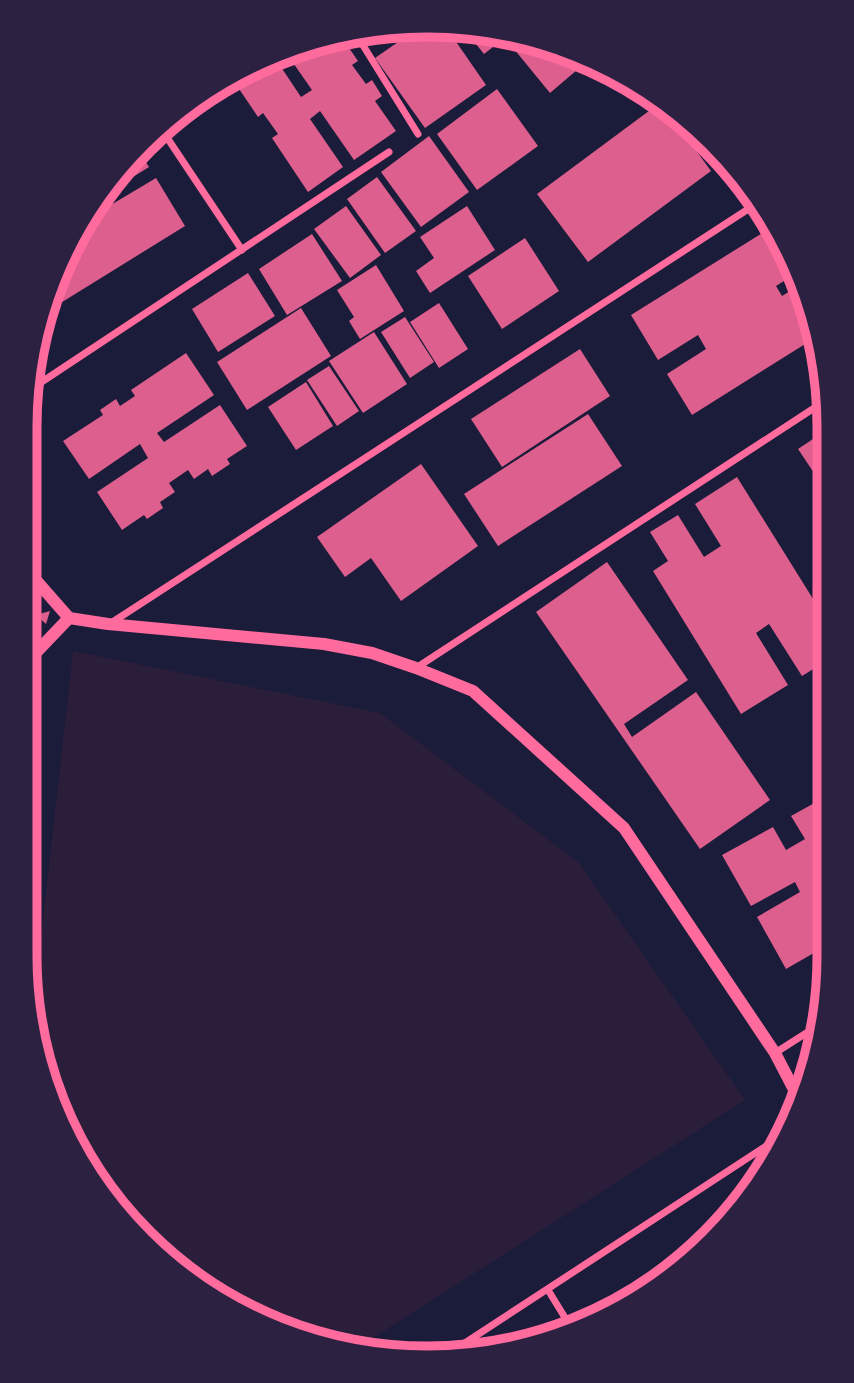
<svg xmlns="http://www.w3.org/2000/svg" width="854" height="1383" font-family="'Crimson Pro',serif">
	<style>
		.green { fill: #2a1e3b }
		.building { fill: #dd5f8e }
		.lines { fill: none; stroke-linecap: round; stroke-linejoin: round }
		.minor { stroke: #ff6b9d; stroke-width: 7 }
		.tertiary { stroke: #ff6b9d; stroke-width: 12 }
		.rim { fill: none; stroke: #ff6b9d; stroke-width: 9 }
	</style>
	<rect width="100%" height="100%" fill="#1b1b3a"/>
	<!-- green -->
	<path class="green" d="M73,651L380,713L579,863L745,1100L359,1347L298,1337L182,1276L107,1201L46,1085L33,1008Z"/>
	<!-- building -->
	<g class="building">
		<path d="M414,31L450,33L486,85L425,128L375,58Z"/>
		<path d="M468,34L506,37L484,54Z"/>
		<path d="M528,38H531L584,64L550,93L514,49Z"/>
		<path d="M335,41L341,50L347,45L358,61L352,65L366,84L372,80L382,96L375,101L396,131L354,160L320,111L310,119L343,167L308,192L272,138L278,134L263,113L258,117L231,77L277,61L301,97L312,90L289,57Z"/>
		<path d="M497,89L538,146L477,190L437,134Z"/>
		<path d="M661,102L711,171L588,262L537,194Z"/>
		<path d="M429,136L469,192L421,227L381,172Z"/>
		<path d="M140,153L149,167L99,198L107,182Z"/>
		<path d="M377,177L416,231L385,253L347,199Z"/>
		<path d="M156,178L185,226L59,304L50,291L55,273L98,199L104,209Z"/>
		<path d="M346,206L381,255L350,278L314,229Z"/>
		<path d="M467,206L495,250L430,293L416,271L434,258L420,237Z"/>
		<path d="M775,225L795,274L776,286L782,296L800,285L816,322L818,336L692,415L667,374L706,349L698,335L658,360L631,315Z"/>
		<path d="M312,234L342,281L287,315L259,269Z"/>
		<path d="M525,238L559,291L502,329L468,276Z"/>
		<path d="M376,265L404,311L360,339L349,321L354,317L337,290Z"/>
		<path d="M248,273L275,316L218,352L192,309Z"/>
		<path d="M439,303L468,349L439,368L410,322Z"/>
		<path d="M301,308L331,356L247,410L217,362Z"/>
		<path d="M405,317L434,362L410,378L381,332Z"/>
		<path d="M374,332L407,384L363,413L329,361Z"/>
		<path d="M580,349L610,396L502,467L471,419Z"/>
		<path d="M186,353L214,395L157,433L164,442L220,405L247,446L227,459L230,464L212,476L208,469L194,479L188,470L169,483L175,492L160,502L163,508L147,519L144,515L122,530L97,492L148,458L140,444L89,479L63,441L103,415L100,410L116,399L120,406L135,396L131,390Z"/>
		<path d="M329,366L359,411L337,426L307,380Z"/>
		<path d="M306,382L333,426L296,450L268,407Z"/>
		<path d="M588,414L622,466L498,546L464,494Z"/>
		<path d="M828,429V494L798,449Z"/>
		<path d="M421,464L478,546L401,601L371,558L345,577L317,537Z"/>
		<path d="M737,477L828,623V660L802,676L769,624L756,633L788,685L741,714L653,571L668,561L650,532L678,515L704,557L721,546L695,504Z"/>
		<path d="M607,562L688,680L624,724L632,737L696,692L770,800L700,849L536,612Z"/>
		<path d="M50,611L46,624L36,615Z"/>
		<path d="M827,796V889L820,893L827,905L826,946L786,969L757,917L800,892L795,882L751,906L722,855L773,827L786,850L805,839L791,816Z"/>
		<path d="M712,1234L713,1235L693,1254L689,1247Z"/>
		<path d="M664,1269L669,1277L590,1319L588,1314Z"/>
	</g>
	<g class="lines">
		<!-- minor -->
		<g class="minor">
			<path d="M356,34L418,134"/>
			<path d="M164,133L242,250"/>
			<path d="M28,391L389,152"/>
			<path d="M111,623L756,204"/>
			<path d="M416,668L828,399"/>
			<path d="M775,1053L822,1023"/>
			<path d="M548,1290L572,1329"/>
			<path d="M445,1356L786,1133"/>
		</g>
		<!-- tertiary -->
		<g class="tertiary">
			<path d="M27,570L69,618"/>
			<path d="M69,618L108,624L324,644L372,653L416,668L473,691L624,828L775,1053L801,1103"/>
			<path d="M26,663L69,618"/>
		</g>
	</g>
	<!-- crop -->
	<path d="M0 0H854V1383H0ZM427 37H427A390 390 0 0 1 817 427V956A390 390 0 0 1 427 1346H427A390 390 0 0 1 37 956V427A390 390 0 0 1 427 37Z" fill="#2d2142" fill-rule="evenodd"/>
	<path class="rim" d="M427 37H427A390 390 0 0 1 817 427V956A390 390 0 0 1 427 1346H427A390 390 0 0 1 37 956V427A390 390 0 0 1 427 37Z"/>
</svg>
